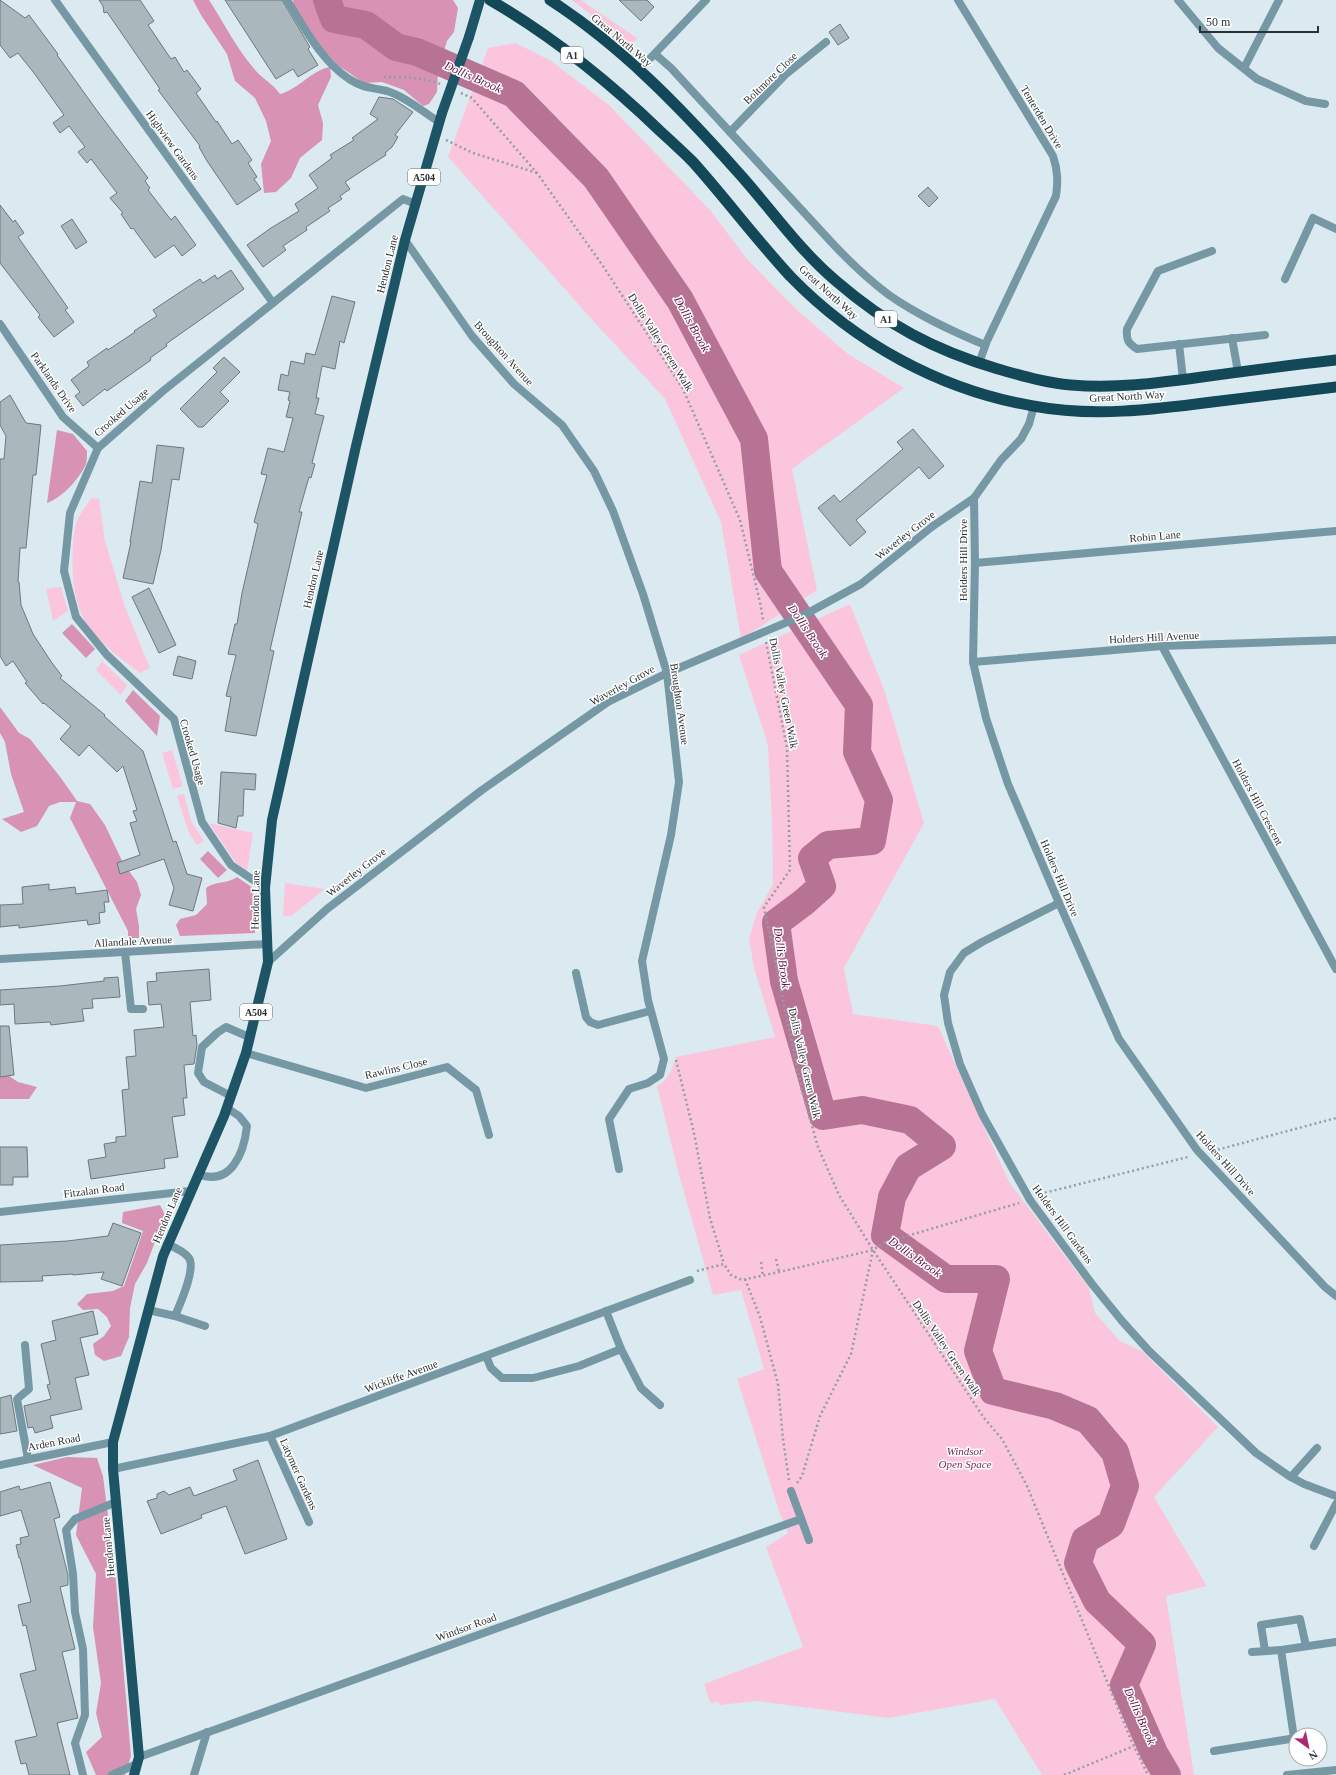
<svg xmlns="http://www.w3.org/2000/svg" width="1336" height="1775" font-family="'Times New Roman',serif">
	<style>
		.green { fill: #fbc6dd }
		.forest { fill: #d892b3 }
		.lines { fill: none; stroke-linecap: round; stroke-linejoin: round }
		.river { stroke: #b67393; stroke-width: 28 }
		.building { fill: #aab8bd; stroke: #6b797e }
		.path { stroke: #939ea3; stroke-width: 2.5; stroke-dasharray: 2 3; stroke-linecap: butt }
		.service { stroke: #7698a5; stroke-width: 8 }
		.minor { stroke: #7698a5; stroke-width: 8 }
		.primary { stroke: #1d5566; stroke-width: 10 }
		.trunk { stroke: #134858; stroke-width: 11 }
		.primary-bridge { stroke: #1d5566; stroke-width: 10 }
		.labels { text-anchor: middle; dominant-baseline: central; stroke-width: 3; stroke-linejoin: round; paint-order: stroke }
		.shield { fill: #fff; stroke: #6b6f70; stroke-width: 1 }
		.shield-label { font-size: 10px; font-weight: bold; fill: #2b3133 }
		.street-label { font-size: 11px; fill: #2b3133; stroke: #fff }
		.park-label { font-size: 11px; font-style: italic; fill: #7b2956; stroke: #fff }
		.water-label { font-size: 12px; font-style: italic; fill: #631141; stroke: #fff }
	</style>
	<rect width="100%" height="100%" fill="#dbeaf0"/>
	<!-- green -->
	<g class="green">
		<path d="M572,0H581L637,38L631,46Z"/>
		<path d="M516,43L551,61L609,105L709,209L748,260L797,310L848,354L904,388L792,469L817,590L741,639L721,522L665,399L586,313L448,157L488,48Z"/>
		<path d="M91,498L99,499L105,541L125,607L150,668L140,673C121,659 102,645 88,626C71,602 70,556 75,528C76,518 86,507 91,498Z"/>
		<path d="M61,587L68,611L53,621L46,589Z"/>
		<path d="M850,604L885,692L924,823L844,968L853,1014L938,1026L1009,1182L1089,1288L1095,1313L1120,1341L1143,1352L1218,1427L1154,1497L1207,1586L1166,1596L1194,1775H1042L995,1699L888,1718L757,1701L720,1705L718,1702L710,1703L704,1684L803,1647L766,1547L788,1533L779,1511L737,1379L764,1369L741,1290L713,1295L678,1171L657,1086C668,1082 672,1068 676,1057L775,1037L754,968L749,938L757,913L773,884L772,822L768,745L739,655Z"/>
		<path d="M102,661L127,685L121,695L96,670Z"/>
		<path d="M172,750L183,786L173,789L162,753Z"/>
		<path d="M184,794L191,821L204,841L197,845L189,833L177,796Z"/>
		<path d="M209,823L253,833L247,871L236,863Z"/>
		<path d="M285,883L325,889L291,916H283Z"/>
	</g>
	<!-- forest -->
	<g class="forest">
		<path d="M193,0H209C224,23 237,50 256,71C263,79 273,84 280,94C299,89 312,70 330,67L331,77L318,105L323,123L322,140L300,158L291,178L276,192L264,193L261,164L271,141L266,121L255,98L235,81L227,54L201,15Z"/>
		<path d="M293,0H453L458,8L454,32L447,41L438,71L437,92L429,104L423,106L404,90L382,82L364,83L339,66L312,39L295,12Z"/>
		<path d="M57,430L73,434L87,451C87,455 87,460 86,464C79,479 63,497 47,503Z"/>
		<path d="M72,624L95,649L86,658L62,633Z"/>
		<path d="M133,690L160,716L157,736L125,701Z"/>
		<path d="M0,707L19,733L30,739L61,778L77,801L90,804L105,825L123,863L137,882L141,895L136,909L139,926V938H128V931L70,818L76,802H60L49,806L37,826L21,832L2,819L24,812L11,774L5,742L0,733Z"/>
		<path d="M208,851L227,870L218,878L200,859Z"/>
		<path d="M237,877L253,888L255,933L180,936L176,925L180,919L196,915L207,904L206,888C215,881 227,884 237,877Z"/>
		<path d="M0,1072L6,1074L18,1082L37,1087L29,1099H0Z"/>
		<path d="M160,1205L165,1215L147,1263L135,1284L130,1308L129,1337L121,1356L104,1361L95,1355L93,1344L104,1336L111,1326L107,1317L98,1309L83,1310L77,1304L87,1294L113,1291L124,1286L143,1231L122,1223L123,1212Z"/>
		<path d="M67,1457L97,1458L103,1476L115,1571L131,1756L125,1775H96L86,1752L102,1737L96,1713L101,1683L93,1627L96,1574L76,1535L82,1488L33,1465Z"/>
	</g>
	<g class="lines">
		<!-- river -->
		<path class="river" d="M327,0L334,19L366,25L396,47L417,52L514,94L596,178L680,300L754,439L768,571L859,705L857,752L879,800L872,841L828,845L812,858L822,886L804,902L776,923L784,981L823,1116L862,1110L910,1120L942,1146L908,1167L892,1197L885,1235L946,1279H996L978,1351L993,1391L1055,1406L1088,1420L1115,1452L1125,1486L1111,1524L1085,1540L1078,1563L1097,1601L1142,1644L1124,1685L1154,1753L1167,1775"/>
	</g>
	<!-- building -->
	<g class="building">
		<path d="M0,0L25,18L29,15L58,54L57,55L98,112L148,178L145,181L150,188L148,190L171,220L175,216L196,245L182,256L174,245L155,258L133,228L131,229L121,214L123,213L110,198L117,193L91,159L87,163L78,152L85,147L69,126L60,133L53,123L64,115L34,73L18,53L10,58L0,45Z"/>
		<path d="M99,0H140L154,21L148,25L171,59L175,57L184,72L187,70L201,89L196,93L216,122L217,121L232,144L238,140L252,160L248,163L257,177L254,179L261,189L237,205L207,161L199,147L200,146L158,90L160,89L107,12L104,13L103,6Z"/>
		<path d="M225,0H282L310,47L308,49L318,65L298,77L293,69L276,79Z"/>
		<path d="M619,0H647L654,7L641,21Z"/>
		<path d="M840,24L849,38L838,45L829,32Z"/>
		<path d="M379,97L393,99L413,112L395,135L398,137L392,147L385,153L386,155L345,182L350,189L340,196L342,199L328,208L330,211L306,227L307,230L283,246L286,250L263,267L247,245L271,228L299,211L295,204L318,188L309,175L332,158L330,155L354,140L352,138L378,119L370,114Z"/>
		<path d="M928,187L938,198L929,207L918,196Z"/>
		<path d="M0,205L13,222L15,220L24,233L18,237L68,308L65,310L74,322L54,337L38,317L40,315L0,263Z"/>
		<path d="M72,219L87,242L76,249L61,226Z"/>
		<path d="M231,270L244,289L166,344L167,346L150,358L151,360L107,391L105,389L83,406L75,396L80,392L71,380L89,366L87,362L107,348L108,350L135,332L134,331L157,316L153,310L200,279L203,283L215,275L217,279Z"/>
		<path d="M332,296L355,302L344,343L340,341L335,369L322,366L316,398H319L315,414L324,416L312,463L315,464L311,478L309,477L299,512H302L270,650L274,651L256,736L225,731L231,697L226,696L236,655L228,654L235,624H237L242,593L258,524L254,522L267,475L261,474L268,448L284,452L293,418L286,417L290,401L288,400L290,392L278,390L281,374L288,376L291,361L304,364L306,353L315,355Z"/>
		<path d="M224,357L240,372L220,392L229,401L203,427H198L180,409L217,372L213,368Z"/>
		<path d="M10,395L26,423L41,425L36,475H33L26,548H20L18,582H19L21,605L33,634L52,663L62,676L60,678L105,715L104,716L143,751L173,842L176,841L187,874L202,878L193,911L169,905L174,888L164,859L120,874L117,863L140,855L130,823L137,821L133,811L137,810L123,766L117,772L89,745L79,756L60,739L71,726L44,703L43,704L25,683L27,682L13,661L6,666L0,656V459H4L6,436L0,425V402Z"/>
		<path d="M913,429L944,466L929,479L919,467L856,520L866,532L850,546L818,508L834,495L840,502L903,449L897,442Z"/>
		<path d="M157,445L184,448L179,480L172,479L161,550L153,584L123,578L131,542H130L140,481L152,483Z"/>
		<path d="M149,588L176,645L159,653L132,597Z"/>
		<path d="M178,656L196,661L192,679L173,675Z"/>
		<path d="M221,772L256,774L255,790L244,789L243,816H238L236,828L218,823Z"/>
		<path d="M49,884V890L75,887L76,894L107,890L109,902H104L105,912L99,913L100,923L88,925L87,920L19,928V925L0,927V905L23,904L22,887Z"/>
		<path d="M209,969L211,1000L190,1002L193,1036L196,1035L197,1045L194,1064L184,1065L187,1098H183L185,1115L172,1117L178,1157L164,1159L165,1168L91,1179L88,1160L106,1157L104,1144L116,1142V1137L126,1136L122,1090L129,1089L126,1057L136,1056L134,1030L164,1027L161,1004L149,1005L147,982L157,981L156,973Z"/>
		<path d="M118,977L120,997L92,999L93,1008L82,1009L84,1021L51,1025L50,1022L15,1024L14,1004L0,1005V990L60,986L104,981V978Z"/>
		<path d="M0,1026H9L14,1075L0,1077Z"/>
		<path d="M0,1147H27L28,1177H13V1185H0Z"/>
		<path d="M113,1223L141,1233L122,1286L101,1279L104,1272L73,1275V1274L42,1276L43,1281L0,1282V1245L67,1241L108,1236Z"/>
		<path d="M93,1311L98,1334L80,1338L89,1375L75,1378L82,1409L50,1416L53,1428L35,1433L33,1427L28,1428L24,1406L51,1399L47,1385L50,1384L41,1344L56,1340L52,1321Z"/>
		<path d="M11,1395L17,1431L0,1434V1398Z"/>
		<path d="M258,1460L287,1539L245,1554L226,1506L201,1515L202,1518L161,1534L147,1501L157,1498V1494L164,1491L169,1495L190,1487L194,1496L237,1480L233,1470Z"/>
		<path d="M50,1482L60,1517L54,1519L68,1575V1585L60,1587L75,1649L62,1652L78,1718L57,1723L70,1775H29L26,1763L21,1764L15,1741L37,1736L20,1674L36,1670L26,1625L23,1626L18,1605L31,1602L20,1558H19L16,1545L21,1544L20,1538L29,1536L21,1510L0,1516V1492L19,1486L20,1490Z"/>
	</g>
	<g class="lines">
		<!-- path -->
		<g class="path">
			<path d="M384,77C403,77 422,77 440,84"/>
			<path d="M461,93L472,98L537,173L603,266L683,389L740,520L760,602L763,620"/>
			<path d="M446,140L473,153L537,173"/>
			<path d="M766,642L787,748L790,870L764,907L801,1087L818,1147L839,1195L873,1250L984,1418L1002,1439L1027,1486L1131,1740L1148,1775"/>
			<path d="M676,1060L694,1133L710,1218L724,1264"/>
			<path d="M1213,1151L1336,1118"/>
			<path d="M1040,1194L1188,1157"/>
			<path d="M776,1259L779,1272"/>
			<path d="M761,1262L763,1276"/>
			<path d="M697,1271L724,1264L731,1275L742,1280L779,1272L873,1250L883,1243L1019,1203"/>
			<path d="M745,1279L760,1317L778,1384L783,1439L789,1480"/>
			<path d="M797,1483L802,1476L820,1416L851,1354L873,1250"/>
			<path d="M1064,1775L1134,1746"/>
		</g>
		<!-- service -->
		<g class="service">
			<path d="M287,0C305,29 321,60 349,79C365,89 371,87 387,91C406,97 423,112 439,122"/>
			<path d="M730,132L785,75L826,42"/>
			<path d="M1212,251L1158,271L1127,329C1126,340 1128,343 1137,349L1265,335"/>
			<path d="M1285,279L1313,218L1336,229"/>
			<path d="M1232,338L1238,372"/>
			<path d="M1179,344L1183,379"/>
			<path d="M913,542L933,526"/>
			<path d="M125,952L131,1009H143"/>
			<path d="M231,1096L204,1082L198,1073L202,1047L217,1033L226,1027L249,1037"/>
			<path d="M198,1174C231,1187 244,1153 247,1126L239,1116L227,1108"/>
			<path d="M167,1244C174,1247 184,1251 189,1258C196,1269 180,1304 175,1316"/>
			<path d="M148,1310L175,1316L205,1326"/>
			<path d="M606,1311L621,1349L641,1388L660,1405"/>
			<path d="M486,1356L491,1368L502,1378H533L579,1366L621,1349"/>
			<path d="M1291,1477L1317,1448"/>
			<path d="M791,1491L809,1540"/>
			<path d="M1314,1546L1336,1504"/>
			<path d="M1265,1651L1261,1625L1300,1619L1306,1646"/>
			<path d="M1214,1751L1296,1738"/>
			<path d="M83,1775L75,1743L85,1715L83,1649L75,1612L73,1574L66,1530L75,1519L116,1502"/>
			<path d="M112,1775L137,1764"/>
			<path d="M1287,1775L1336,1770"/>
		</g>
		<!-- minor -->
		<g class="minor">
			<path d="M55,0L273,303"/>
			<path d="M958,0L1053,156C1058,171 1058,182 1056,196L987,341L979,363"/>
			<path d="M1178,0L1218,48L1257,79L1306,101L1325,104"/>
			<path d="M655,54L671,68L834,245C851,263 869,280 889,295C919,316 952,331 985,345"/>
			<path d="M1244,68L1279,0"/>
			<path d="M639,70L706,0"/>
			<path d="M405,240L472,336L514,384L562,425L594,471L613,511L643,594L667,673L679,782L671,835L642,961L648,1000L664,1059L660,1075L648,1083L629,1089L609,1119L619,1169"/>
			<path d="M0,324L63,417L98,448"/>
			<path d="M1034,406L1029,424L1021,439L1001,460L974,498L975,563L973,662L986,718L1008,784L1059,903L1119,1039L1197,1150L1325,1287L1336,1296"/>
			<path d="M933,526L974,498"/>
			<path d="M975,563L1336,531"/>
			<path d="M1162,646L1336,969"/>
			<path d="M973,662L1162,646L1336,640"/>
			<path d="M265,888L231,865L202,822L174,719L107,655L76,617L64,571L70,513L98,448L163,391L403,199L416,204"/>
			<path d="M1059,903L982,942L964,953L950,972L944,995L948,1023L960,1064L982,1114L1030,1200L1092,1284L1122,1321L1149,1351L1256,1453L1289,1476L1304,1484L1336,1496"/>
			<path d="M0,959L267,944"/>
			<path d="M268,962L327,909L482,790L608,702L667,673L804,615L861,584L913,542"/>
			<path d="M576,973L586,1017L590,1022L598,1025L650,1011"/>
			<path d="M246,1053L366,1088L447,1067L476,1090L489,1135"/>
			<path d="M0,1212L190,1191"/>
			<path d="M25,1345L29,1389L17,1399L28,1459"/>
			<path d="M270,1436L309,1522"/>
			<path d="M0,1465L113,1442"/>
			<path d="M113,1469L270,1436L690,1280"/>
			<path d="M1252,1652L1281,1650"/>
			<path d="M1294,1738L1281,1650L1336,1642"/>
			<path d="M139,1757L801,1519"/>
			<path d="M194,1775L207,1732"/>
		</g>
		<!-- primary -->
		<g class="primary">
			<path d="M469,37L480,0"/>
			<path d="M134,1775L139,1757L113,1469V1442L163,1256L224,1116L246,1053L268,962L265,888L272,820L356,446L405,240L442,113"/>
		</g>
		<!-- trunk -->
		<g class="trunk">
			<path d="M490,0C552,36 608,81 660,131C671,141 682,151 693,162C726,199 756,239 790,276C855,343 940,390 1033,406C1092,417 1152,410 1212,402C1253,397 1295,392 1336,387"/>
			<path d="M550,0C621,46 680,107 736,170C769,206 798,249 836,281C887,325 934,350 998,369C1023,376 1046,383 1071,385C1115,389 1158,383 1202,377C1246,371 1291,365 1336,360"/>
		</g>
		<!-- primary-bridge -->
		<path class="primary-bridge" d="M442,113L469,37"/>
	</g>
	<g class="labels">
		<!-- shield labels -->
		<g class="shield">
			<rect x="561" y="47" width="22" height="16" rx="3"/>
			<rect x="408" y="169" width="32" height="16" rx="3"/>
			<rect x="875" y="311" width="22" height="16" rx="3"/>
			<rect x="240" y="1004" width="32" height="16" rx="3"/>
		</g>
		<g class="shield-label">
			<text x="572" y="55">A1</text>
			<text x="424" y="177">A504</text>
			<text x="886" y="319">A1</text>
			<text x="256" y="1012">A504</text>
		</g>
		<!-- street labels -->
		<g class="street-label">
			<text transform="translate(622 40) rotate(40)">Great North Way</text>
			<text transform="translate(770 78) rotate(-44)">Boltmore Close</text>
			<text transform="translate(1042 117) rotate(59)">Tenterden Drive</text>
			<text transform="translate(173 145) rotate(54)">Highview Gardens</text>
			<text transform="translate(387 264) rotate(-76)">Hendon Lane</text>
			<text transform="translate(829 292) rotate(42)">Great North Way</text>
			<text transform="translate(661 342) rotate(58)">Dollis Valley Green Walk</text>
			<text transform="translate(504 353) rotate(48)">Broughton Avenue</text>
			<text transform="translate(54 382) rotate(55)">Parklands Drive</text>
			<text transform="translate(1127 396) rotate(-3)">Great North Way</text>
			<text transform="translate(121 412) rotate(-41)">Crooked Usage</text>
			<text transform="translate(905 535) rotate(-38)">Waverley Grove</text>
			<text transform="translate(1155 536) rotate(-5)">Robin Lane</text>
			<text transform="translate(963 560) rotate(-90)">Holders Hill Drive</text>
			<text transform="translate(313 579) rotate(-77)">Hendon Lane</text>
			<text transform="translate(1154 637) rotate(-3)">Holders Hill Avenue</text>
			<text transform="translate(622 685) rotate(-29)">Waverley Grove</text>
			<text transform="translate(784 693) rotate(79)">Dollis Valley Green Walk</text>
			<text transform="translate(680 704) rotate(82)">Broughton Avenue</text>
			<text transform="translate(193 752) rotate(74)">Crooked Usage</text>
			<text transform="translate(1258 802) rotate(62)">Holders Hill Crescent</text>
			<text transform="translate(356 872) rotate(-38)">Waverley Grove</text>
			<text transform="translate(1060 878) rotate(67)">Holders Hill Drive</text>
			<text transform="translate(255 900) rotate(-89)">Hendon Lane</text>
			<text transform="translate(133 941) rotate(-3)">Allandale Avenue</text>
			<text transform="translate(805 1063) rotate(77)">Dollis Valley Green Walk</text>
			<text transform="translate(396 1068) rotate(-13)">Rawlins Close</text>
			<text transform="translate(1226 1163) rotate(48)">Holders Hill Drive</text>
			<text transform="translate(94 1190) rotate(-7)">Fitzalan Road</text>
			<text transform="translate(167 1215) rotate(-67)">Hendon Lane</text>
			<text transform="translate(1063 1224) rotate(54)">Holders Hill Gardens</text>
			<text transform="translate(947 1348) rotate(56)">Dollis Valley Green Walk</text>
			<text transform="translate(401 1376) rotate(-20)">Wickliffe Avenue</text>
			<text transform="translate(54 1442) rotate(-11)">Arden Road</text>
			<text transform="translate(299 1474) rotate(66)">Latymer Gardens</text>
			<text transform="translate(108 1547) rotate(-95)">Hendon Lane</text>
			<text transform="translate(466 1627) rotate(-20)">Windsor Road</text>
		</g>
		<!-- park labels -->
		<g class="park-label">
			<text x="965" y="1451">Windsor<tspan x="965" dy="13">Open Space</tspan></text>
		</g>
		<!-- water labels -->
		<g class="water-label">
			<text transform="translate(473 77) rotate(24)">Dollis Brook</text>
			<text transform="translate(692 324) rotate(61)">Dollis Brook</text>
			<text transform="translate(808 631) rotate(56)">Dollis Brook</text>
			<text transform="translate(782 958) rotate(82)">Dollis Brook</text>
			<text transform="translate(915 1257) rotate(35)">Dollis Brook</text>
			<text transform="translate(1140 1716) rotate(66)">Dollis Brook</text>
		</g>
	</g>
	<!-- north arrow -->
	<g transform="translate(1308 1747) rotate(147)"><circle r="19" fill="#ffffff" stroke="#aaadad"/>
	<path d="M0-3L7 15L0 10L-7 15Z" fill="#ab2974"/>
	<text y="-6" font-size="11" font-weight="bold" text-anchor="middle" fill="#2b3133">N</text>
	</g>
	<!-- scale -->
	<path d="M1200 26v6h118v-6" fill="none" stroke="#2b3133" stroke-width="2"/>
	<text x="1206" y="26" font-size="12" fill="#2b3133" stroke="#ffffff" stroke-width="3" paint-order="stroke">50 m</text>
</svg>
